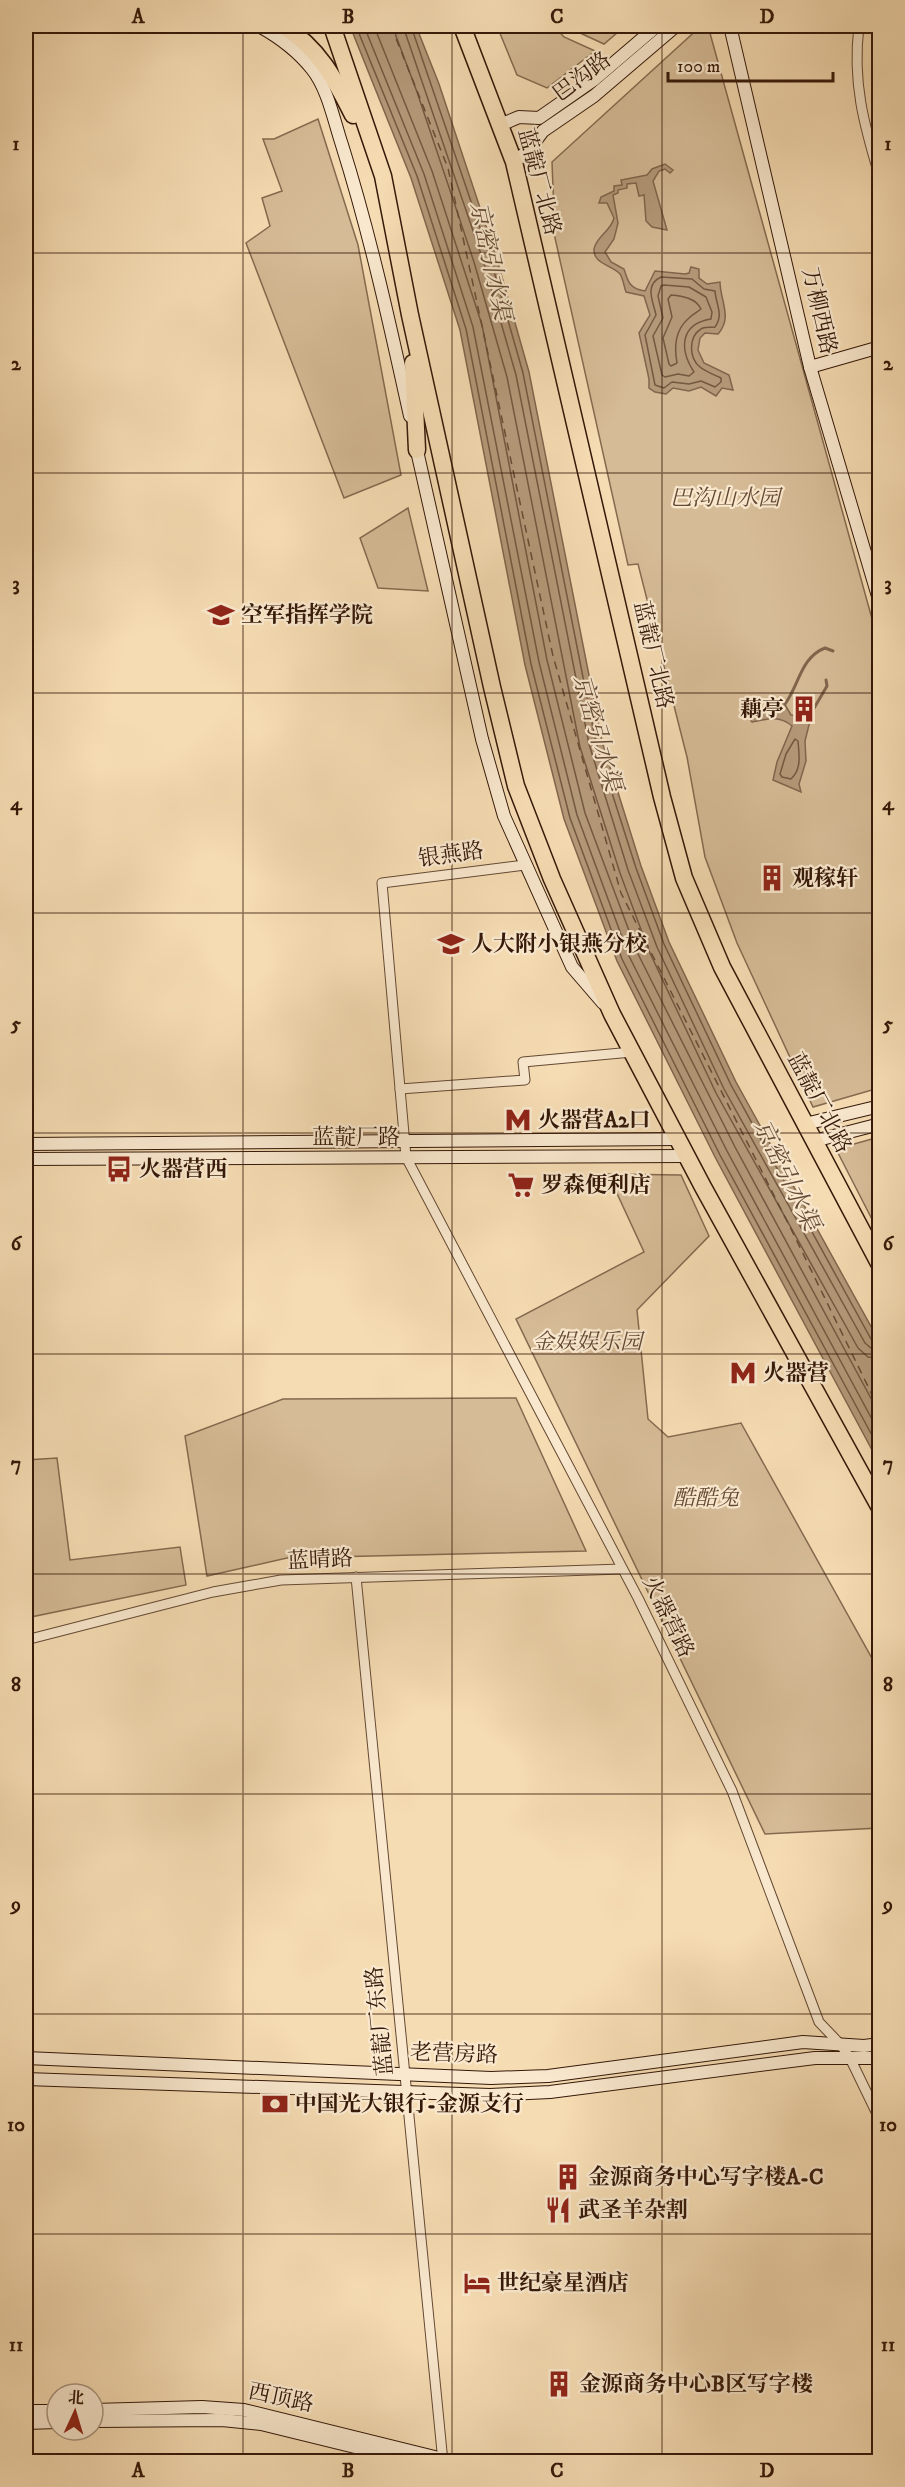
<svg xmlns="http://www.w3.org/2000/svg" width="905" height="2487" font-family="'IM FELL DW Pica','Noto Serif SC',serif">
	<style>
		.green { fill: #d5bb96; stroke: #846a4f; stroke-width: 1.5 }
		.water { fill: #b49979; stroke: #81654c; stroke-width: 1.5 }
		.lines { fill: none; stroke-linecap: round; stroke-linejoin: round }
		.shore { stroke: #745840; stroke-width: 1.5 }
		.stream { stroke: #81654c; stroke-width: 3 }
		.ferry { stroke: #674c35; stroke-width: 1.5; stroke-dasharray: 8 6; stroke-linecap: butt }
		.street-casing { stroke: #644933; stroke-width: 11 }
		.secondary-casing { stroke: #341808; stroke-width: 14 }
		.highway-casing { stroke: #341808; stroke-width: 19 }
		.street { stroke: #f9e8ce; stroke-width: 9 }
		.secondary { stroke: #f9e8ce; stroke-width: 12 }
		.highway { stroke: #f6dcb3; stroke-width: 16 }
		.grid { fill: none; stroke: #341808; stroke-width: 1.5; stroke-opacity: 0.55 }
		.labels { text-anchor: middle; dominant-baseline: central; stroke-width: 4.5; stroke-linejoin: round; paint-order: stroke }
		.street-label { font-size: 22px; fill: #341808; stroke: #f9e8ce }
		.park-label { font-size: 22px; font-style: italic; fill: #644933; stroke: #f9e8ce }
		.poi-label { font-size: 22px; font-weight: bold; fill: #341808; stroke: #f9e8ce; text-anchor: start }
		.water-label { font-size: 24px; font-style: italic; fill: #674c35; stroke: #f9e8ce }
		.neatline { fill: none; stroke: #341808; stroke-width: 2 }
		.grid-label { font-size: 20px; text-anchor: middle; font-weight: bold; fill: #341808 }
	</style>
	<rect width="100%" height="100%" fill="#f6dcb3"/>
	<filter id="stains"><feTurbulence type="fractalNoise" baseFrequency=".00333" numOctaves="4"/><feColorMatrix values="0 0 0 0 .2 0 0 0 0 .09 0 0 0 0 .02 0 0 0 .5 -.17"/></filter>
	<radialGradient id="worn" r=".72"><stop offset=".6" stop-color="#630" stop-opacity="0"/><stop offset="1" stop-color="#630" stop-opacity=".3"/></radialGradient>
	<!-- green -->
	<g class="green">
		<path d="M497,26H554L564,37L595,51L547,88L517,75Z"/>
		<path d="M570,26H625L604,44L578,32Z"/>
		<path d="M701,26H708L879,644V1088L813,1107L737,943L705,857L687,757L638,564L628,565L555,238L552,162Z"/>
		<path d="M318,119L358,245L401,475L344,498L246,243L270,226L262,198L282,191L263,139H274Z"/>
		<path d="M408,508L428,591L378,588L360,538Z"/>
		<path d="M879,1137H880L879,1233L836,1149Z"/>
		<path d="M608,1174L681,1175L709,1236L637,1310L648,1419L668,1437L741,1423L879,1671V1828L765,1834L516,1319L644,1252Z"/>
		<path d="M516,1398L586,1551L287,1558L207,1576L185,1436L283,1399Z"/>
		<path d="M57,1458L70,1560L180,1547L186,1585L26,1618V1460Z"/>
	</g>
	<!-- water -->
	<g class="water">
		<path d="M350,26H416L439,84L496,256L529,372L602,741L641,866L669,942L736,1082L879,1341V1463L715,1157L617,961L564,819L525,665L460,330L411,178Z"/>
		<path d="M665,164L673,170L670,173L665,169L659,171L653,181L667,230L652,227L646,221L644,195L639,196L636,183L627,184V188L618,190V193L613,195L618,223L614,239L605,252L611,262L624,269C628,282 630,289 645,291L655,271L685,274L689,273L691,267L699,269V278L707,284L720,282C720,300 733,318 718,334L705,333L700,338L698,350L704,363L729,375L733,390L722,388L716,396L701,387L689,391L673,388L666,394L655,392L649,388V379L639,333L650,315L644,296L626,292C624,287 623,278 620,274C612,265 593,264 594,249C596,237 611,231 614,218L607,203H599L601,197L614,191V186L622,185L621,180L647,175L652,169Z"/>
		<path d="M784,703L791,715L811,717L805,741L806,761L799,784L801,792L773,780L777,762L792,726C779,715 768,719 752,722C748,718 746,715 749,710L753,712L754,709L752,706L755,704L763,708Z"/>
	</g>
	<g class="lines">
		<!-- shore -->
		<g class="shore">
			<path d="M356,26L417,176L466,329L531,664L570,818L622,959L720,1155L880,1450"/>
			<path d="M364,26L424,174L473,327L539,662L577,815L629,956L727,1151L880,1434"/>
			<path d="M374,26L432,171L482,325L547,660L585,813L637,952L735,1147L880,1415"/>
			<path d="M394,26L396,36L417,92L474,262L507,377L580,747L620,873L649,951L716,1093L858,1348L868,1357L880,1359"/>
			<path d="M403,26L483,260L516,375L589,744L628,870L657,947L724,1089L865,1343L872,1349L880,1350"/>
			<path d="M411,26L490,257L523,373L596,743L636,868L664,944L731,1085L871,1339L880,1343"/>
			<path d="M661,277L692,279L704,289L715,291C716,305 724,315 715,327C711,328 705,326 701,329C688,337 689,358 700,367C706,372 715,375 721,378V382L715,387L701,381L689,384L672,382L664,388L655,385L645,335L656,315C653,301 644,285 661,277Z"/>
			<path d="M664,285L689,287L706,297L712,312L711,319C680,324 679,349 694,372L689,376L678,374L665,377L662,375L653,336L663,318L658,296L661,286Z"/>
			<path d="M671,295C682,296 696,298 701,309C697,312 693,314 689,318C675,330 674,346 677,363L671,366L669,364L663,338L672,317L668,299Z"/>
			<path d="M795,739L798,741C799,755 802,769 791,779L782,777L780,774L786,754Z"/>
		</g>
		<!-- stream -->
		<g class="stream">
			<path d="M785,704C799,685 801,657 825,648L833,651"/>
			<path d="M810,715L827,686L826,680"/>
		</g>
		<!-- ferry -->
		<path class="ferry" d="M391,26L448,168L553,656L621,893L792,1231L880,1411"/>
		<!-- street casing -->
		<g class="street-casing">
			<g id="street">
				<path d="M859,26C852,82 864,125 880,178"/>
				<path d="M525,865L382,883L406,1157L638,1598L732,1791L819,2022L840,2044L850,2058L880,2120"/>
				<path d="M400,1089L525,1080L523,1062L632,1052"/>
				<path d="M356,1577L443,2462"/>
				<path d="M26,1640L213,1592L281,1580L622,1569"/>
			</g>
		</g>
		<!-- secondary casing -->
		<g class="secondary-casing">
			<g id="secondary">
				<path d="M259,26C279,37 297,50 312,69C328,89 334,121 342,145C370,234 390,325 410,416"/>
				<path d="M730,26L810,367L880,603"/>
				<path d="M500,125L519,117L539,118L595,79L657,26"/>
				<path d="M514,162L528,151L543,131L594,96L676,26"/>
				<path d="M810,367L880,347"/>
				<path d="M415,442L482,739L504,816L572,967L603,1003"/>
				<path d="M805,1124L880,1106"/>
				<path d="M814,1141L880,1124"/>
				<path d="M26,1144L678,1139"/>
				<path d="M26,1159L686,1156"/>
				<path d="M26,2058L491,2078L548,2076L803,2042L864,2046L880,2044"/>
				<path d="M26,2079L490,2095L550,2092L815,2058H880"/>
				<path d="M93,2410L202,2407L244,2410L455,2462"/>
				<path d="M26,2411H57"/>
				<path d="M93,2421L222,2420L261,2424L416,2462"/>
				<path d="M26,2423L57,2422"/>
			</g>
		</g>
		<!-- highway casing -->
		<g class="highway-casing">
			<g id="highway">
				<path d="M283,26C318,47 335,79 353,115"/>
				<path d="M332,26L383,176L410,315L492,687L516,786L552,879L612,1014L703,1187L880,1508"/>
				<path d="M462,26L514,162L662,797L684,878L722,967L880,1265"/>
				<path d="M413,363L417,450"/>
			</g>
		</g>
		<!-- street -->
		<use href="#street" class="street"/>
		<!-- secondary -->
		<use href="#secondary" class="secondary"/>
		<!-- highway -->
		<use href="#highway" class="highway"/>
	</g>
	<!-- grid -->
	<path class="grid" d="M243,26V2462M452,26V2462M662,26V2462M26,253H880M26,473H880M26,693H880M26,913H880M26,1133H880M26,1354H880M26,1574H880M26,1794H880M26,2014H880M26,2234H880"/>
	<!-- icons -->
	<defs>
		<g id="university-bare" transform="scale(2.07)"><path d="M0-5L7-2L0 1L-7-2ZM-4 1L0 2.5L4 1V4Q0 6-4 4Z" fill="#8f2418" stroke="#f9e8ce" stroke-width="2.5" paint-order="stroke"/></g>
		<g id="building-bare" transform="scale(2.07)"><path d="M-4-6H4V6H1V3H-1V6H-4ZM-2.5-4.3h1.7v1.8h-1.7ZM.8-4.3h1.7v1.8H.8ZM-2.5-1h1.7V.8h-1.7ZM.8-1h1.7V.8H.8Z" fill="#8f2418" stroke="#f9e8ce" stroke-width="2.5" paint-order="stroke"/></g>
		<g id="school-bare" transform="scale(2.07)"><path d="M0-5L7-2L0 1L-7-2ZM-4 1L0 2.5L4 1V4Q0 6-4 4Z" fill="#8f2418" stroke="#f9e8ce" stroke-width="2.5" paint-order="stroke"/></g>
		<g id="metro-bare" transform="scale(2.07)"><path d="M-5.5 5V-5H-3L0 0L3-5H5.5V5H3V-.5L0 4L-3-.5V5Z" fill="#8f2418" stroke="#f9e8ce" stroke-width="2.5" paint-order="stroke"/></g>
		<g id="bus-bare" transform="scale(2.07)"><path d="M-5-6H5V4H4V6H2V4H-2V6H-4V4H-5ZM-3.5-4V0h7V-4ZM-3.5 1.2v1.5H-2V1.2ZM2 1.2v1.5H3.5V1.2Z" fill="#8f2418" stroke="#f9e8ce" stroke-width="2.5" paint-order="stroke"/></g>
		<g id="supermarket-bare" transform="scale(2.07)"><path d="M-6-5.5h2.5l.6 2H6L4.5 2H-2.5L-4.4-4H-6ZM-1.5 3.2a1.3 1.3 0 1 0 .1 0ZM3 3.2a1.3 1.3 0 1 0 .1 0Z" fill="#8f2418" stroke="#f9e8ce" stroke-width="2.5" paint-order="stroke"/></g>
		<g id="bank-bare" transform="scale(2.07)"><path d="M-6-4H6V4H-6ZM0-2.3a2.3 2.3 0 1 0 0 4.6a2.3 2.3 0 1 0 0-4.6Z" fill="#8f2418" stroke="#f9e8ce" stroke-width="2.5" paint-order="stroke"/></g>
		<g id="restaurant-bare" transform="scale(2.07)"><path d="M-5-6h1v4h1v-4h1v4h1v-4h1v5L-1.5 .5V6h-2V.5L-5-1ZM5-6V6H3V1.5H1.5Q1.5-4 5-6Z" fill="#8f2418" stroke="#f9e8ce" stroke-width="2.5" paint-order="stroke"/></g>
		<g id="hotel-bare" transform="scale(2.07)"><path d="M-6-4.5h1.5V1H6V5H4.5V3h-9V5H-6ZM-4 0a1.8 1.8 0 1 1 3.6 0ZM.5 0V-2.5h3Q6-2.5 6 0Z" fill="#8f2418" stroke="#f9e8ce" stroke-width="2.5" paint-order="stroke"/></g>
	</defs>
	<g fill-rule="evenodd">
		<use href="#university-bare" x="221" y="615"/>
		<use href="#building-bare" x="804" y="709"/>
		<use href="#building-bare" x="772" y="878"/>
		<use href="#school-bare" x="451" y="944"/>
		<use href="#metro-bare" x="518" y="1120"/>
		<use href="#bus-bare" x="119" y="1169"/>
		<use href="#supermarket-bare" x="521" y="1185"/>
		<use href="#metro-bare" x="743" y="1373"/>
		<use href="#bank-bare" x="275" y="2104"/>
		<use href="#building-bare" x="568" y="2177"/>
		<use href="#restaurant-bare" x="558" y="2210"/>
		<use href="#hotel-bare" x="477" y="2283"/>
		<use href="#building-bare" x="559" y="2384"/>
	</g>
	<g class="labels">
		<!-- street labels -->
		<g class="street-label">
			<text transform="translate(582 77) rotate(-37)">巴沟路</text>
			<text transform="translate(539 182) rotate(75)">蓝靛厂北路</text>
			<text transform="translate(819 311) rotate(77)">万柳西路</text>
			<text transform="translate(653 655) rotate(77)">蓝靛厂北路</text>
			<text transform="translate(451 855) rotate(-8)">银燕路</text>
			<text transform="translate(819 1103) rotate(62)">蓝靛厂北路</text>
			<text x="356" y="1137">蓝靛厂路</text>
			<text transform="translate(320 1560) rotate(-3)">蓝晴路</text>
			<text transform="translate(668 1617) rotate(64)">火器营路</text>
			<text transform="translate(380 2021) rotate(-96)">蓝靛厂东路</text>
			<text transform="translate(454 2054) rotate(2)">老营房路</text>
			<text transform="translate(281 2398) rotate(12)">西顶路</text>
		</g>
		<!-- park labels -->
		<g class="park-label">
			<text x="725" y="498">巴沟山水园</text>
			<text x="587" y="1342">金娱娱乐园</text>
			<text x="706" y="1498">酷酷兔</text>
		</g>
		<!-- poi labels -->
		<g class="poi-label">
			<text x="241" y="615">空军指挥学院</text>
			<text x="784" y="709" text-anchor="end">藕亭</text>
			<text x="792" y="878">观稼轩</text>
			<text x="471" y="944">人大附小银燕分校</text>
			<text x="538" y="1120">火器营A2口</text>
			<text x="139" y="1169">火器营西</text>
			<text x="541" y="1185">罗森便利店</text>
			<text x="763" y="1373">火器营</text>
			<text x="295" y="2104">中国光大银行-金源支行</text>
			<text x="588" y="2177">金源商务中心写字楼A-C</text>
			<text x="578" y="2210">武圣羊杂割</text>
			<text x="497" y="2283">世纪豪星酒店</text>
			<text x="579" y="2384">金源商务中心B区写字楼</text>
		</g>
		<!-- water labels -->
		<g class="water-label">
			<text transform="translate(490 261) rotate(78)">京密引水渠</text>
			<text transform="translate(597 733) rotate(74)">京密引水渠</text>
			<text transform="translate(786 1175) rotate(64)">京密引水渠</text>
		</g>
	</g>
	<!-- margin -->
	<rect width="905" height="2487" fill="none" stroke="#f6dcb3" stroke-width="66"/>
	<!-- north arrow -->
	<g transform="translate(75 2412) rotate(4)"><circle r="28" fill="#f9e8ce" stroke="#aa957f" stroke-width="1.5"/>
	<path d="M0-4.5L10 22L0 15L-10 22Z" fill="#8f2418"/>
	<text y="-9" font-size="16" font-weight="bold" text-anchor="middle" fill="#341808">北</text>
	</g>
	<!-- scale -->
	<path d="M668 72v9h165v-9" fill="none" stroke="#341808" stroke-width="3"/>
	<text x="677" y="72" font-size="18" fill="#341808" stroke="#f9e8ce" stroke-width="4.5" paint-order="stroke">100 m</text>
	<rect x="33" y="33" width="839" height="2421" class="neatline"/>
	<g class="grid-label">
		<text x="138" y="23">A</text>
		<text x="348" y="23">B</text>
		<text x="557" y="23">C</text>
		<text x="767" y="23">D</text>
		<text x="16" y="150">1</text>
		<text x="888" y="150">1</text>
		<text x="16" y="370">2</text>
		<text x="888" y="370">2</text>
		<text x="16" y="590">3</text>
		<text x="888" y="590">3</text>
		<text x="16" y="810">4</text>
		<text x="888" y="810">4</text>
		<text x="16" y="1030">5</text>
		<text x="888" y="1030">5</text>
		<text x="16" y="1250">6</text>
		<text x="888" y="1250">6</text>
		<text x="16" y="1470">7</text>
		<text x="888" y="1470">7</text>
		<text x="16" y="1691">8</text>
		<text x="888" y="1691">8</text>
		<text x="16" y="1911">9</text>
		<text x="888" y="1911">9</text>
		<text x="16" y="2131">10</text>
		<text x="888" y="2131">10</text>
		<text x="16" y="2351">11</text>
		<text x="888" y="2351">11</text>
		<text x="138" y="2477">A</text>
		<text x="348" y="2477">B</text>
		<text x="557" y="2477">C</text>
		<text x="767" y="2477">D</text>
	</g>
	<rect width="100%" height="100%" filter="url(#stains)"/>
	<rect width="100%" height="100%" fill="url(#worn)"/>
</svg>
